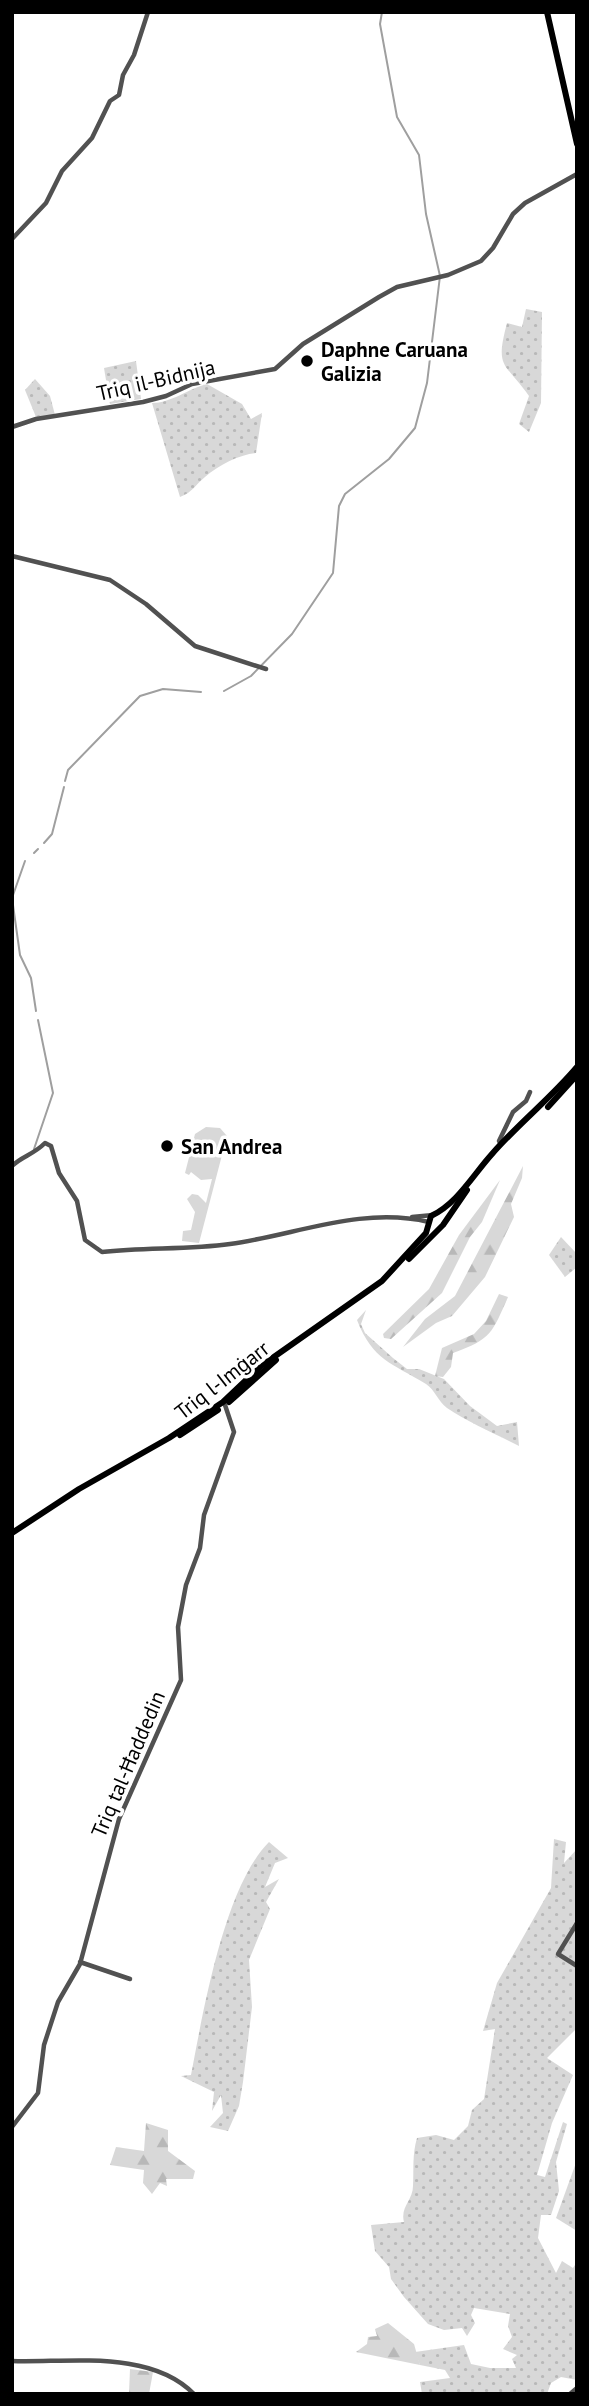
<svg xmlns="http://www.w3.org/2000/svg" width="589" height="2406" font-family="'PT Sans',sans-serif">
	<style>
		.grass { fill: url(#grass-dots) }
		.forest { fill: url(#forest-firs) }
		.pitch { fill: #d8d8d8 }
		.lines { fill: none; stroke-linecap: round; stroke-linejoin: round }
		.stream { stroke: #9f9f9f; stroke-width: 2 }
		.minor { stroke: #515151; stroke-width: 4.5 }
		.major { stroke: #000; stroke-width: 6 }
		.poi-dot { fill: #000; stroke: #fff; stroke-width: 2.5 }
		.labels { text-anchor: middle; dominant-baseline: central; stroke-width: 7; stroke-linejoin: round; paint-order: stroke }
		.poi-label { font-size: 21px; font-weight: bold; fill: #000; stroke: #fff; text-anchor: start }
		.street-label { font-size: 21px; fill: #000; stroke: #fff }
	</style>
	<defs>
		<pattern id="grass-dots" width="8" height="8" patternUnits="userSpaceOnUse" patternTransform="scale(1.75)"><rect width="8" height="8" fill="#d8d8d8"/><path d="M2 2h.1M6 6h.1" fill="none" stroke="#b8b8b8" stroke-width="1.8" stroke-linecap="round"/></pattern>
		<pattern id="forest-firs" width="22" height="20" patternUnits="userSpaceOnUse" patternTransform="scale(1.75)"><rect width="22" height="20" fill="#d8d8d8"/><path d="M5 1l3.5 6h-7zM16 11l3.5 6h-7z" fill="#b8b8b8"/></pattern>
	</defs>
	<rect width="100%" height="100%" fill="#fff"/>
	<!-- grass -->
	<g class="grass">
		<path d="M526,309L542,312L541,403L529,432L519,424L529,396C504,361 495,369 507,323L522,327Z"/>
		<path d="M136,361L141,399L110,404L104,368Z"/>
		<path d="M35,379L50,396L55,415L36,417L25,390Z"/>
		<path d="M207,384L242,404L251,419L262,413L256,453C238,455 219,465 205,477C195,485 193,492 180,497L152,403C171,403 188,389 207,384Z"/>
		<path d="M561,1237L577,1254V1267L565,1277L549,1255Z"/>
		<path d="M366,1310L361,1324L365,1333L393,1358L407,1369H419L444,1379L470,1406L497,1426L517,1422L519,1446C496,1434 469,1423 447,1408C438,1401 435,1390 426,1384C392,1363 373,1361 357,1320Z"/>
		<path d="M554,1839L566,1842L564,1863L577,1849V2028L547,2058L573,2075L552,2123L537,2175L545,2177L563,2122L567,2124L556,2162L559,2191L551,2215H541L538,2238L556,2273L562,2261L573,2268L577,2262V2380L561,2377L551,2383L547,2394H422L420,2382L450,2378L445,2370L420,2365L415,2352L464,2345L471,2364L490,2368H516L512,2359L517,2355L503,2349L512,2337L508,2326L510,2314L474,2308L471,2315L475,2323L467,2336L462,2328L444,2330L428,2324L404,2297L391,2279L389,2267L375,2251L371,2225L404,2222C400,2207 413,2200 413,2186C414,2169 412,2155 417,2138L436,2135L454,2140L468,2126L472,2110L484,2099L495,2029L483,2031L497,1983L551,1888Z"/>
		<path d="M269,1842L288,1858L275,1863L265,1887L279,1879L266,1902L270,1909L249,1960L252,2007L243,2082L239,2106L228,2131L210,2127L223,2113L221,2095L212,2111L214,2092L181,2076L191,2075C203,2013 224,1887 269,1842Z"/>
		<path d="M577,2160V2231L556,2218Z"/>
	</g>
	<!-- forest -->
	<g class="forest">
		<path d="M523,1166L522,1178L511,1204L514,1217L485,1277L452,1316L436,1323L403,1347L425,1319L455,1296Z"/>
		<path d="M500,1180L482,1222L470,1237L442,1293L391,1339L384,1338L383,1334L429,1289L459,1235Z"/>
		<path d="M499,1294L508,1297C492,1333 492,1339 453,1353L451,1367L443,1377L435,1376L442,1348L474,1334L486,1321Z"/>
		<path d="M146,2123L168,2130V2151L195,2171L193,2179H166L167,2186L160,2183L152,2194L143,2183L144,2170L110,2165L116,2147L144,2151Z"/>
		<path d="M388,2323L414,2344L420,2365L356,2352L367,2344L368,2337L377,2336L375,2329Z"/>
		<path d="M130,2369L153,2372L149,2394H129Z"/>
	</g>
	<!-- pitch -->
	<path class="pitch" d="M206,1127L220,1128L227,1136L199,1243L182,1241L183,1231L191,1230L195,1212L187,1199L192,1194L198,1195L206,1203L212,1179L201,1180L191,1172L189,1175L185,1173L195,1134Z"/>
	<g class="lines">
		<!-- stream -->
		<g class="stream">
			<path d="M224,691L251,676L292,634L333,573L339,506L345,494L389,459L415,428L427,383L440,276L426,214L419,155L397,117L380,24L382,12"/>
			<path d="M65,781L68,770L140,696L163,689L201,692"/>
			<path d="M44,843L52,834L64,787"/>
			<path d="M34,853L38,849"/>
			<path d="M25,861L12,898L20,955L31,978L36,1011"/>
			<path d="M34,1149L53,1093L38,1020"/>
		</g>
		<!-- minor -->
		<g class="minor">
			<path d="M12,239L46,203L62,171L92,138L110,101L119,95L123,75L134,55L148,12"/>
			<path d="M12,427L36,419L143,402L166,396L192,384L275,369L303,344L379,297L397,287L448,275L481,261L493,248L513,214L525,203L577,174"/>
			<path d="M12,556L110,580L146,604L195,646L266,669"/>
			<path d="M501,1144L499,1141L513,1112L526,1101L530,1092"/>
			<path d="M12,1166C22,1156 33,1155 45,1143L51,1146L59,1173L77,1201L85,1240L102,1252C145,1247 187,1250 230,1244C296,1235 361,1206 429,1222"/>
			<path d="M412,1217L433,1215"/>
			<path d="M577,1923L558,1954L577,1966"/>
			<path d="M80,1962L130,1979"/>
			<path d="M12,2127L38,2093L44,2045L58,2002L80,1964L119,1819L181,1680L178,1627L186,1585L200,1548L204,1515L234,1432L225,1405"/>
			<path d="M12,2361C69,2363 150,2349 194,2394"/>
			<path d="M570,2394L577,2388"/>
		</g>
		<!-- major -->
		<g class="major">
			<path d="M547,12L577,144"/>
			<path d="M548,1107L577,1075"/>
			<path d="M409,1259L443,1225L467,1190"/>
			<path d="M229,1402L276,1360"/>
			<path d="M180,1435L218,1410"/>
			<path d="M12,1533L79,1489L169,1438L223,1402L261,1366L382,1281L426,1233L431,1216C457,1204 473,1175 492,1154C519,1123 550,1099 577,1067"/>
		</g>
	</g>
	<!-- markers -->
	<g class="poi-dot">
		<circle cx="307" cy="361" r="7"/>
		<circle cx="167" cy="1146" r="7"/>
	</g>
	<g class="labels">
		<!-- poi labels -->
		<g class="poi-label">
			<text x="321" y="349">Daphne Caruana<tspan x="321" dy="24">Galizia</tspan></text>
			<text x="181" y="1146">San Andrea</text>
		</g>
		<!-- street labels -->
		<g class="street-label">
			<text transform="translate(156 380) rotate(-13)">Triq il-Bidnija</text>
			<text transform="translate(222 1380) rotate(-38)">Triq l-Imġarr</text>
			<text transform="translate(128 1764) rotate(-67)">Triq tal-Ħaddedin</text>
		</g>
	</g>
	<!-- border -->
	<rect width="589" height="2406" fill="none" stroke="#000000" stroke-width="28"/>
</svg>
